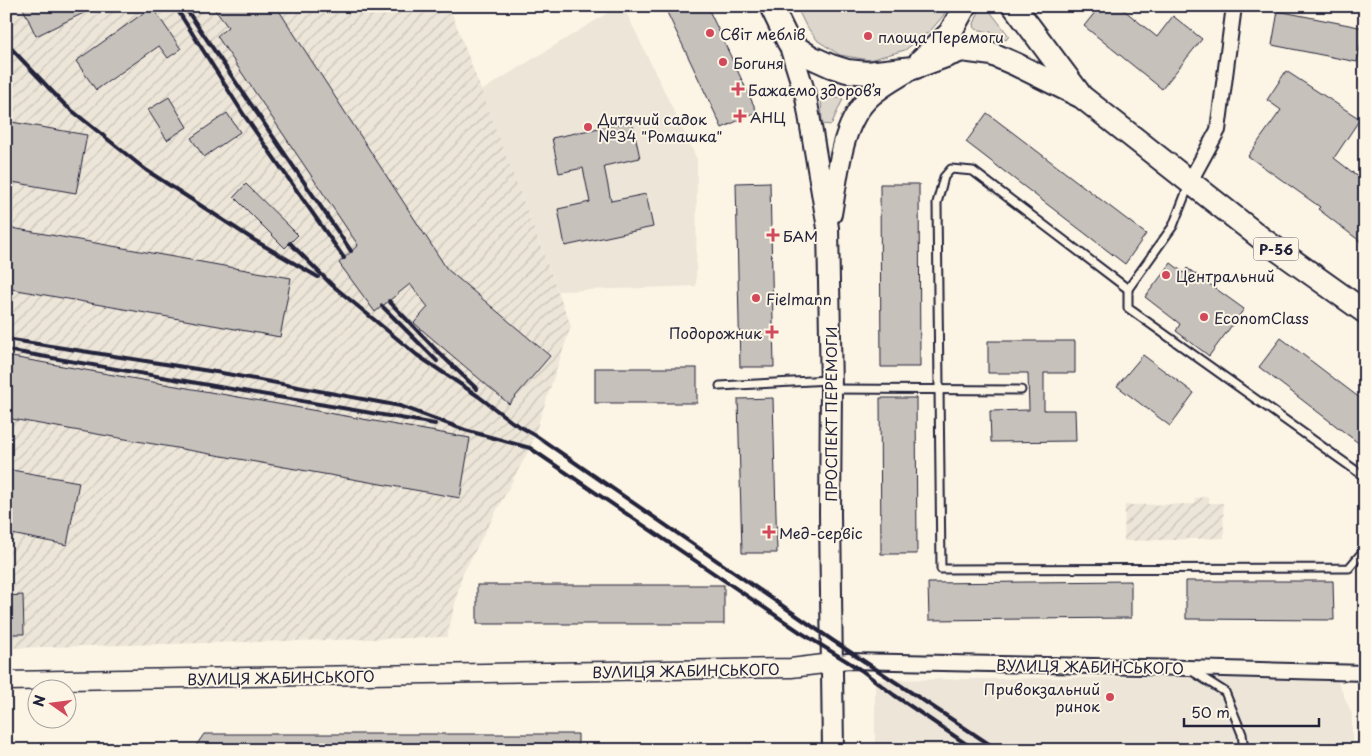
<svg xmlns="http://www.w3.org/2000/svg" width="1371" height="756" font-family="'Playpen Sans',sans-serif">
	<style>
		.built { fill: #ece5d8 }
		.industrial { fill: url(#industrial-furrows) }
		.grass { fill: #dcd6cc; stroke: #7f7c84 }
		.building { fill: #c6c1bb; stroke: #22223b }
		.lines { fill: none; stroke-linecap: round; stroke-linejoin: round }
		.service-casing { stroke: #22223b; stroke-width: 11 }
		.minor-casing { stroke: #22223b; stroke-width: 18 }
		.tertiary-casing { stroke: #22223b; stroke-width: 21 }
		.secondary-casing { stroke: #22223b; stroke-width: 24 }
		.primary-casing { stroke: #22223b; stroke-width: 26 }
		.service { stroke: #fcf5e5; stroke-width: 7 }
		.minor { stroke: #fcf5e5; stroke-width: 14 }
		.tertiary { stroke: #fcf5e5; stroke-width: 18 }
		.secondary { stroke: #fcf5e5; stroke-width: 20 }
		.primary { stroke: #fcf5e5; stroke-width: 22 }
		.rail { stroke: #22223b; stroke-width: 4 }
		.poi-dot { fill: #d1495b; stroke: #fcf5e5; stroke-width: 2 }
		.labels { text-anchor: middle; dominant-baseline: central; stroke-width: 4; stroke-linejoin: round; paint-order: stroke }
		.shield { fill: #fcf5e5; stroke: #63616e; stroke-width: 1 }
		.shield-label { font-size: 14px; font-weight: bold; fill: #22223b }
		.poi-label { font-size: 15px; fill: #22223b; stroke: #fcf5e5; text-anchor: start }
		.street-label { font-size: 15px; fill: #22223b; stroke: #fcf5e5 }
	</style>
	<defs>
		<pattern id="industrial-furrows" width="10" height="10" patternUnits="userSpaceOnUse" patternTransform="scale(1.25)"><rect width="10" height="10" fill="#ece5d8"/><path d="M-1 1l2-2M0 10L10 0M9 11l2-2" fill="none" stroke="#cac4ba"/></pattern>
	</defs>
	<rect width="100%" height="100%" fill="#fcf5e5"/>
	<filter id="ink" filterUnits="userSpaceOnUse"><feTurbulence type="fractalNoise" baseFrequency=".02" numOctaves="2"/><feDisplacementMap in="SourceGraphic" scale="10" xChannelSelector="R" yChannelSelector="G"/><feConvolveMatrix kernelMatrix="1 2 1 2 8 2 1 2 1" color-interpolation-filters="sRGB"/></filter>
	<g filter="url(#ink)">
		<!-- built -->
		<g class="built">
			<path d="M619,6H623L697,159L696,286L558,291L481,91Z"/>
			<path d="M1161,677L1336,678L1352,714V750H875V680Z"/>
		</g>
		<!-- industrial -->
		<g class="industrial">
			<path d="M6,6H446L451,11L571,326L530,448L462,575L447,637L6,648Z"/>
			<path d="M1209,497V503H1223L1224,538L1124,541L1125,505L1195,504V498Z"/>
		</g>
		<!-- grass -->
		<g class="grass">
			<path d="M796,6H948L943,16L931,30L905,50L869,60L840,55L818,41L806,26Z"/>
			<path d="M981,6H986L1009,36L1006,40L991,32L975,29L974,24Z"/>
			<path d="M821,95L843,99L831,125L822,124Z"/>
		</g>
		<!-- building -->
		<g class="building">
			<path d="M22,6H98L36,36Z"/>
			<path d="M212,6H276L447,269L550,356L509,404L414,323L428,307L410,284L375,312L339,263L358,245L217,36L228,27Z"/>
			<path d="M664,6H707L757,112L722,128Z"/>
			<path d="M1100,6H1119L1157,37L1173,16L1202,39L1162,89L1084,26Z"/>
			<path d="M152,7L181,49L168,58L159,46L96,90L76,61Z"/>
			<path d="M1278,11L1364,28L1357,62L1272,45Z"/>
			<path d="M1286,71L1360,119L1334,158L1365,182V245L1318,209L1320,207L1248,156L1281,110L1267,100Z"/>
			<path d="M169,97L187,127L167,140L148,110Z"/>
			<path d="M227,113L240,132L204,157L191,138Z"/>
			<path d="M987,113L1146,234L1125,264L966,142Z"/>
			<path d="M6,121L87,135L76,193L6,181Z"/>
			<path d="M632,121L640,158L604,166L611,201L646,194L653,227L565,246L558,209L590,202L583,168L559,173L552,138Z"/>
			<path d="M770,182L774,367H740L736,183Z"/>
			<path d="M246,184L298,235L285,248L234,197Z"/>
			<path d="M880,184H919L920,367H881Z"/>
			<path d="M6,227L291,278L280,337L6,288Z"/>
			<path d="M1171,263L1184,273L1187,268L1244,309L1209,356L1176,331L1180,324L1145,297Z"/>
			<path d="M1281,338L1365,402V448L1259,367Z"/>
			<path d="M988,341H1075V373H1044V410H1075L1076,441L991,442L990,411L1029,410L1028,373H988Z"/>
			<path d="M1143,355L1194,393L1170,426L1117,386Z"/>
			<path d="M6,356L470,438L460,498L6,418Z"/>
			<rect x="595" y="368" width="102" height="35"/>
			<path d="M773,398L777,553H742L738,399Z"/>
			<path d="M880,398H916L917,554H881Z"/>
			<path d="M6,469L79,482L67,545L6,533Z"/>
			<path d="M1131,581V618L929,620L928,583Z"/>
			<path d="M1186,581H1333L1334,620L1186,619Z"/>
			<rect x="477" y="585" width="247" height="39"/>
			<path d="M23,595L24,634H6V596Z"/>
			<path d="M204,734H578V750H193Z"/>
		</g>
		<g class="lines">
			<!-- service casing -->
			<g class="service-casing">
				<g id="service">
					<path d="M1189,185L1173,226L1128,289V308L1365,477"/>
					<path d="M1128,289L973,171L951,169L944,177L937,203L941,569L1349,568L1365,549"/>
					<path d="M720,386L829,380"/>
					<path d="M831,389L1021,390"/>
					<path d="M1192,671L1225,692L1242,734L1244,750"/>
				</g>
			</g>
			<!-- minor casing -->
			<g class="minor-casing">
				<g id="minor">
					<path d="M1189,183L1218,130L1234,6"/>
					<path d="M832,663L848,661L1188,668L1365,673"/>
				</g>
			</g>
			<!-- tertiary casing -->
			<g class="tertiary-casing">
				<path id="tertiary" d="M6,681L791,668L832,663"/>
			</g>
			<!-- secondary casing -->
			<g class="secondary-casing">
				<g id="secondary">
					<path d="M789,43L806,97L828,228L831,389L830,514L833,750"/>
					<path d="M831,214C838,176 840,123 871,96C883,85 899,77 913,68"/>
				</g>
			</g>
			<!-- primary casing -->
			<g class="primary-casing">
				<g id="primary">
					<path d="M771,6L789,43L811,57L831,66L847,71L867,73L913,68L962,50L992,54L1015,64L1082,97L1261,238L1365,312"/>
					<path d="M1014,6L1079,93"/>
					<path d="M921,60L950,33L965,6"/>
				</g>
			</g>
			<!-- service -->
			<use href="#service" class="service"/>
			<!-- minor -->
			<use href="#minor" class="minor"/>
			<!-- tertiary -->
			<use href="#tertiary" class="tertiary"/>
			<!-- secondary -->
			<use href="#secondary" class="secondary"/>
			<!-- primary -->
			<use href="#primary" class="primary"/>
			<!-- rail -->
			<g class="rail">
				<path d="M175,6L244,115L344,258"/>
				<path d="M184,6L351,251"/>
				<path d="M6,43L65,105L146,170L254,240L318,277"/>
				<path d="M290,243L332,285L417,355L478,396L512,422L535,435L832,640L998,750"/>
				<path d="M389,301L437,351L477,389"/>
				<path d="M382,306L437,361"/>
				<path d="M6,339L222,373L400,406L465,430L530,448L800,632L861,670L894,695L975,750"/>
				<path d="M6,350L435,424"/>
			</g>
		</g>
	</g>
	<!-- markers -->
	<g class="poi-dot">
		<circle cx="710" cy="33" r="5"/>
		<circle cx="868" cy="36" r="5"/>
		<circle cx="723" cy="62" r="5"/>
		<path d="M735.5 81.5h5v5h5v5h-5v5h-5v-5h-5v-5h5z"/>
		<path d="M737.5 108.5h5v5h5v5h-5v5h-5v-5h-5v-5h5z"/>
		<circle cx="588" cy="127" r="5"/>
		<path d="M770.5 227.5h5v5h5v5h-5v5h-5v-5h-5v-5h5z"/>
		<circle cx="1166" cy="275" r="5"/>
		<circle cx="756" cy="298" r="5"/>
		<circle cx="1204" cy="317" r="5"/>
		<path d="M769.5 324.5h5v5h5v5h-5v5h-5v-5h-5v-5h5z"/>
		<path d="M766.5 524.5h5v5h5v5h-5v5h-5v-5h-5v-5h5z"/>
		<circle cx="1110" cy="697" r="5"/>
	</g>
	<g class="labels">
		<!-- shield labels -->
		<rect class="shield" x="1253.5" y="237.5" width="45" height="23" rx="4"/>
		<g class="shield-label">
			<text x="1276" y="249">Р-56</text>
		</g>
		<!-- poi labels -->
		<g class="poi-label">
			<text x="720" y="33">Світ меблів</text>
			<text x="878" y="36">площа Перемоги</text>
			<text x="733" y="62">Богиня</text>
			<text x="748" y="89">Бажаємо здоровʼя</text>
			<text x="750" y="116">АНЦ</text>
			<text x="598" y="118">Дитячий садок<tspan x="598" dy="17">№34 "Ромашка"</tspan></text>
			<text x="783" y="235">БАМ</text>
			<text x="1176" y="275">Центральний</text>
			<text x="766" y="298">Fielmann</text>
			<text x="1214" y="317">EconomClass</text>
			<text x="762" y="332" text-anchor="end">Подорожник</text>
			<text x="779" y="532">Мед-сервіс</text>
			<text x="1100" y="688" text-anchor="end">Привокзальний<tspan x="1100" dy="17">ринок</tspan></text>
		</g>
		<!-- street labels -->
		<g class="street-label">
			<text transform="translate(830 414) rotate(-90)">ПРОСПЕКТ ПЕРЕМОГИ</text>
			<text transform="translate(1090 666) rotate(1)">ВУЛИЦЯ ЖАБИНСЬКОГО</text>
			<text transform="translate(686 670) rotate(-1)">ВУЛИЦЯ ЖАБИНСЬКОГО</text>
			<text transform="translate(281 677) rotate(-1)">ВУЛИЦЯ ЖАБИНСЬКОГО</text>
		</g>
	</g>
	<!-- margin -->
	<rect width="1371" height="756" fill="none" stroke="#fcf5e5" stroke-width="25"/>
	<rect x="12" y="12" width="1346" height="731" fill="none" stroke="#22223b" stroke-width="2" filter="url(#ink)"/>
	<!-- north arrow -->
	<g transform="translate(52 704) rotate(284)"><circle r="24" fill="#fcf5e5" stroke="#a5a1a1"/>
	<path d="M0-4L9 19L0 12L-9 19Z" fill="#d1495b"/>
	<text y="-8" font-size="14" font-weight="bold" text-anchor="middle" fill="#22223b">N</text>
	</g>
	<!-- scale -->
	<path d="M1184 718v8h135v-8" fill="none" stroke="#22223b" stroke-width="2.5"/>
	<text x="1191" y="718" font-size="15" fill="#22223b" stroke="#fcf5e5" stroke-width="4" paint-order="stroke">50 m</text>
</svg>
